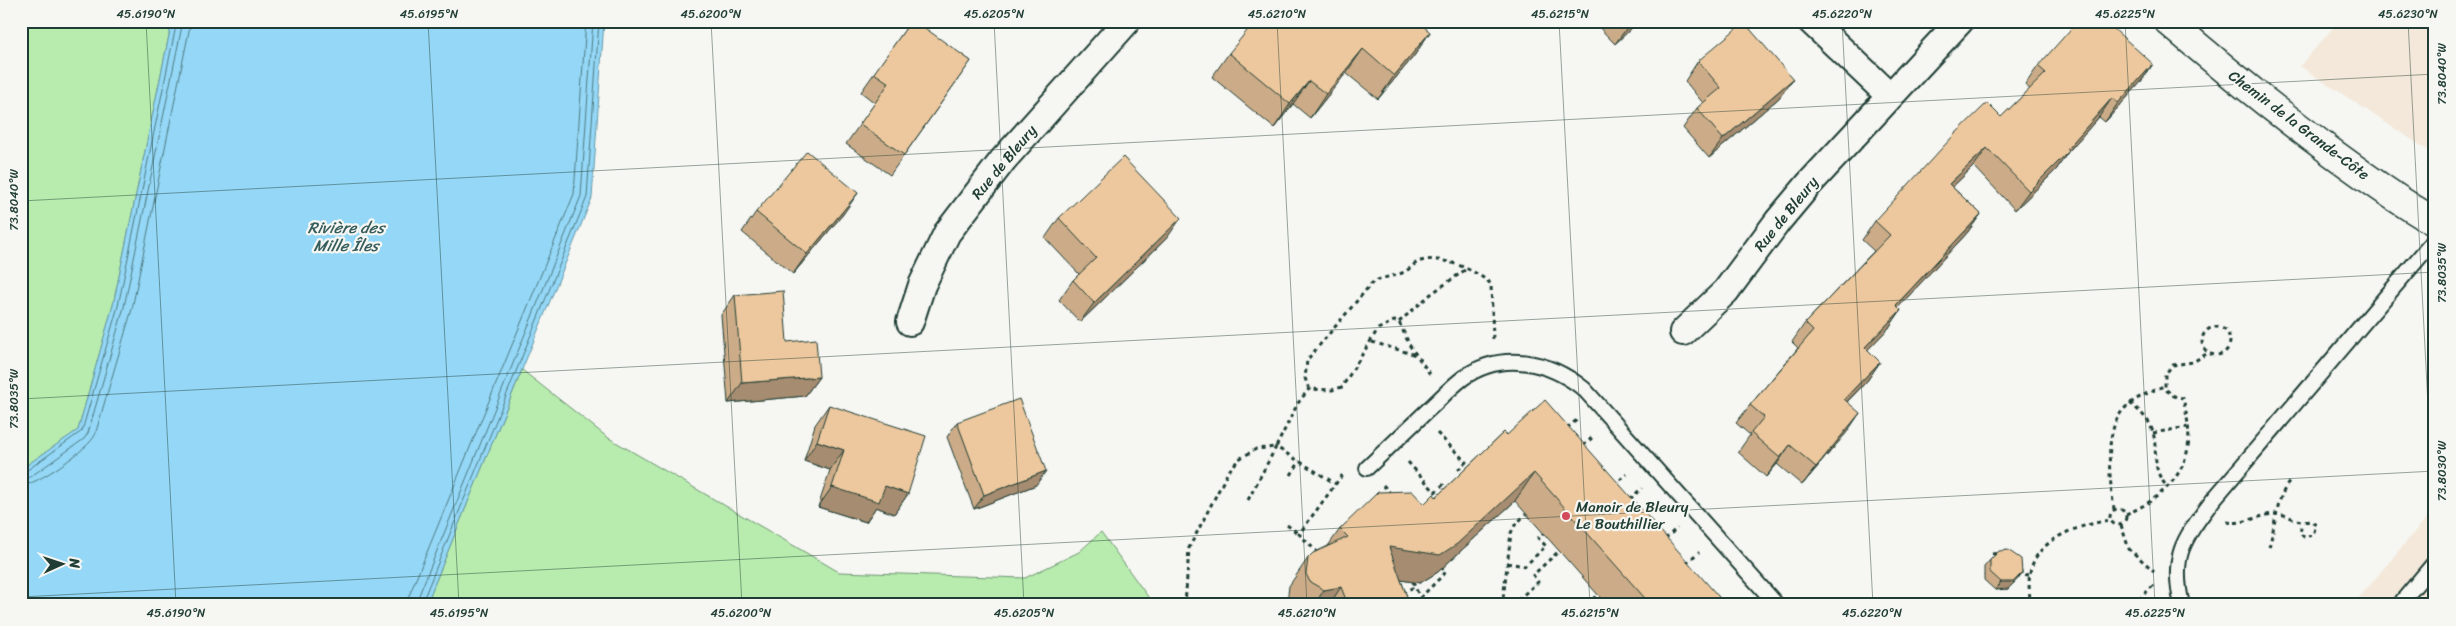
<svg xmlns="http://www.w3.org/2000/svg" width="2456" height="626" font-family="Sriracha,sans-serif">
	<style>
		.built { fill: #f3e8d9 }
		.green { fill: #b8ecae; stroke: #6c9471 }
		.water { fill: #94d7f6; stroke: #6599a8 }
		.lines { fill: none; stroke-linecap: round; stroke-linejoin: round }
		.shore { stroke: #4e7b82; stroke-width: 1 }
		.lane-casing { stroke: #1f3d34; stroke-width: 18 }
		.street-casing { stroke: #1f3d34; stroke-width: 30 }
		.secondary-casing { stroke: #1f3d34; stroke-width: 31 }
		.path { stroke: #1f3d34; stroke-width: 3; stroke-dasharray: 4 4; stroke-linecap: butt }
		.lane { stroke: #f6f6f2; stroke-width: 14 }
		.street { stroke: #f6f6f2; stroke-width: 26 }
		.secondary { stroke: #f6f6f2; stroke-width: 28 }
		.wall { fill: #ccac88; stroke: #1f3d34 }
		.shaded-wall { fill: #a68c6f; stroke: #1f3d34 }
		.building { fill: #edc89e; stroke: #1f3d34 }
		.ticks { fill: none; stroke: #1f3d34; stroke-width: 1; stroke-opacity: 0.45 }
		.poi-dot { fill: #d1495b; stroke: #f6f6f2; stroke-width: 2 }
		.labels { text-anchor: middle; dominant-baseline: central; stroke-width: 4.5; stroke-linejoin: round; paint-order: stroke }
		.street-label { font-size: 15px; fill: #1f3d34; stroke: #f6f6f2 }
		.poi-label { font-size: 15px; fill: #1f3d34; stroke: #f6f6f2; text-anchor: start }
		.water-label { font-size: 16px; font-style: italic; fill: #365c5b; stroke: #f6f6f2 }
		.neatline { fill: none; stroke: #1f3d34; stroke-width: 2 }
		.ticks-label { font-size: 12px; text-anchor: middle; fill: #1f3d34 }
	</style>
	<rect width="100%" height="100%" fill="#f6f6f2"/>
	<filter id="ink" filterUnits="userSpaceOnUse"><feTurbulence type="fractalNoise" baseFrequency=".02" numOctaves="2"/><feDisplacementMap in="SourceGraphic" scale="10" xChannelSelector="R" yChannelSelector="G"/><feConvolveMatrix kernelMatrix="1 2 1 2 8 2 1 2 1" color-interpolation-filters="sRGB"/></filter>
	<g filter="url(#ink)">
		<!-- built -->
		<g class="built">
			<path d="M2339,21H2435V155L2300,66Z"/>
			<path d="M2435,508V605H2353Z"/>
		</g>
		<!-- green -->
		<g class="green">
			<path d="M21,21H172L113,305L78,430L21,469Z"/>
			<path d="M522,370L607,437L839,572L1025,578L1079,552L1101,532L1154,605H426Z"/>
		</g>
		<!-- water -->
		<path class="water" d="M172,21H604L592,198L426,605H21V469L78,430L113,305Z"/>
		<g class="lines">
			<!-- shore -->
			<g class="shore">
				<path d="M21,472L26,471L82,431L118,306L177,21"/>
				<path d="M21,479L30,477L84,439L88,433L124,307L183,21"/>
				<path d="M21,486C35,486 90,448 95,435L132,309L191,21"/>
				<path d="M408,605L409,596L574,194L586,21"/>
				<path d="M415,605L581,196L593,21"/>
				<path d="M421,605L587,197L599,21"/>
			</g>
			<!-- lane casing -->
			<g class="lane-casing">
				<g id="lane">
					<path d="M1367,468C1388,448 1408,429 1429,409C1440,399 1451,387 1463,378C1502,350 1549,361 1584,389L1777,605"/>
					<path d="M2182,605C2170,555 2184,539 2213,500L2435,239"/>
					<path d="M2399,605L2435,562"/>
				</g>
			</g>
			<!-- street casing -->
			<g class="street-casing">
				<g id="street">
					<path d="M1811,21L1890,96"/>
					<path d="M910,322L922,285L947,233L1003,160L1127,21"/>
					<path d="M1683,332L1726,291L1778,221L1809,184L1960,21"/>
				</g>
			</g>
			<!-- secondary casing -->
			<g class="secondary-casing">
				<path id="secondary" d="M2168,21C2222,68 2277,112 2334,154C2367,178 2400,202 2435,222"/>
			</g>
			<!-- path -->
			<g class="path">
				<path d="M1399,322L1431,294L1465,270"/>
				<circle cx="2216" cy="341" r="14"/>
				<path d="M1372,342L1416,355"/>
				<path d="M1309,389L1305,378L1307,360L1372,283C1381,277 1392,277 1402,273C1408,271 1412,265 1418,262C1438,253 1476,270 1491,284L1493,339"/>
				<path d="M2130,403C2138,410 2147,417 2151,427C2160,447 2149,469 2167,486"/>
				<path d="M1567,428L1578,419"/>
				<path d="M1437,433L1466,462L1459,469L1464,476"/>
				<path d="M2153,433L2187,427"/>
				<path d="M1583,446L1593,437"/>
				<path d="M1408,462L1435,492L1443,485L1448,491"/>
				<path d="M1291,475L1300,461"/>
				<path d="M1383,485L1392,495"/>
				<path d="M1614,485L1627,474"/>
				<path d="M1630,499L1642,488"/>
				<path d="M1248,500L1276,447L1336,484"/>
				<circle cx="2118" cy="517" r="8"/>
				<path d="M2114,509C2110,481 2102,428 2126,407C2135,398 2152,391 2164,386"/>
				<path d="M2126,514C2151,504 2178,484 2186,456C2192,438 2187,416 2183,398L2174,396L2165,389V374L2173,365L2193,362L2208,353"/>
				<path d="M2227,522C2243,525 2259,515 2275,514C2288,513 2297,524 2310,521L2316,525L2313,535L2304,537L2300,533L2302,523"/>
				<path d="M1287,525L1299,534"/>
				<path d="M2121,525L2129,549L2154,571"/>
				<path d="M1665,539L1677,528"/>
				<path d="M2269,547C2276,524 2275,500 2290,481"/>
				<path d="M1318,553L1299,534L1343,474"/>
				<path d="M1992,554L2000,553"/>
				<path d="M1507,563L1525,566L1546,546L1538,538L1543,533"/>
				<path d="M1686,563L1699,552"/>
				<path d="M2021,570V574L2029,575"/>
				<path d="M1413,582L1423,605"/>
				<path d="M1402,592L1415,587"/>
				<path d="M1420,598L1446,572L1442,568"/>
				<path d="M1185,605L1189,548L1228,472L1239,459L1256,449L1276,447L1298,403L1309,389L1332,390L1342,387L1378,329L1394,321L1399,322L1410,346L1430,374"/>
				<path d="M1505,605L1503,599L1511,533L1515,525L1526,514"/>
				<path d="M1512,605L1538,582L1533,575L1559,551"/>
				<path d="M1587,605L1598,594"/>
				<path d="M2030,605C2030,595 2028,583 2030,573C2036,538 2080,525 2110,520"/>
				<path d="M2133,605L2154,585"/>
			</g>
			<!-- lane -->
			<use href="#lane" class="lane"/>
			<!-- street -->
			<use href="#street" class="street"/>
			<!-- secondary -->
			<use href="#secondary" class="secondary"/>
		</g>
		<!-- wall -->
		<g class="wall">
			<path d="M911,21L971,61L890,175L846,144L875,103L861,92Z"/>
			<path d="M1593,21H1639L1615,44Z"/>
			<path d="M1430,32L1414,56L1378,99L1346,73L1310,118L1293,104L1274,128L1212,77L1229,53Z"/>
			<path d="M1698,61L1793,79L1779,98L1709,158L1683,128L1697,108L1703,103L1685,81Z"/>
			<path d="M2153,64L2140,83L2105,122L2099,117L2068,152L2056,170L2015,210L1974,166L1952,187L1981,214L1967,233L1898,307L1901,310L1888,329L1867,350L1880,362L1867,381L1847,402V432L1802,485L1777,464L1766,477L1738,452L1750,435L1736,423L1750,405L1798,348L1792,342L1805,323L1874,251L1862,240L1875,221L2001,117L2030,89L2025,85L2038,66Z"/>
			<path d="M756,212L844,213L793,274L742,232Z"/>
			<path d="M1059,218L1167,238L1080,322L1059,300L1073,280L1079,274L1045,238Z"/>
			<path d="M735,295L787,342L819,377L805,396L728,403L721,315Z"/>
			<path d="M829,405L908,494L894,514L876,507L866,522L818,507L830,470L804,461L815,425Z"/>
			<path d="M957,422L1036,485L974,509L947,437Z"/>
			<path d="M1504,432L1726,605H1607L1515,501L1438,572L1420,583L1401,580L1410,605H1288L1287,602L1289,586L1308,558L1328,546L1340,529L1424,504L1436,497Z"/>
			<path d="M1990,560L2022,573L2017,580L2008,589L1995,590L1984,580V567Z"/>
		</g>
		<!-- shaded-wall -->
		<g class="shaded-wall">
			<path d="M1633,21H1639L1615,44L1629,25Z"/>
			<path d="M1430,32L1414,56L1378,99L1394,76Z"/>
			<path d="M1363,49L1346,73L1310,118L1326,94Z"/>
			<path d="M2153,64L2140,83L2105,122L2118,103Z"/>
			<path d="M1793,79L1779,98L1709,158L1723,139Z"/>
			<path d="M1309,81L1293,104L1274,128L1290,104Z"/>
			<path d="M2112,98L2099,117L2068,152L2056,170L2015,210L2029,191L2067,149Z"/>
			<path d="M1987,148L1974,166L1936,203L1949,184Z"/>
			<path d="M858,193L844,213L793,274L807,254Z"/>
			<path d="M1981,214L1967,233L1883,324L1896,305Z"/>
			<path d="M1181,218L1167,238L1080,322L1094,303Z"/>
			<path d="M1901,310L1888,329L1852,366L1865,347Z"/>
			<path d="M1880,362L1867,381L1831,418L1844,399Z"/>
			<path d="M819,377L805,396L728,403L742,383Z"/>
			<path d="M1860,413L1847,432L1802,485L1816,467Z"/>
			<path d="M817,441L844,450L830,470L804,461Z"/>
			<path d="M1790,445L1777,464L1766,477L1780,458Z"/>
			<path d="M1046,471L1036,485L974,509L984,495Z"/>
			<path d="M1534,473L1515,501L1438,572L1420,583L1369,575L1389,547Z"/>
			<path d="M885,486L908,494L894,514L876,507L866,522L818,507L832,487Z"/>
			<path d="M2022,573L2017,580L2008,589L1995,590L2001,582Z"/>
			<path d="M1341,587L1329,605H1314L1324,590Z"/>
		</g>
		<!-- building -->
		<g class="building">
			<path d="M911,21H915L971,61L904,155L860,124L889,83L874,73Z"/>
			<path d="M1255,21H1417L1430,32L1394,76L1363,49L1326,94L1309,81L1290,104L1229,53Z"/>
			<path d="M1626,21H1633L1629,25Z"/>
			<path d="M2078,21H2105L2153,64L2118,103L2112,98L2067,149L2069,151L2029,191L1987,148L1949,184L1981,214L1896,305L1901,310L1865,347L1880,362L1844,399L1860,413L1816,467L1790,445L1780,458L1751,433L1764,417L1750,405L1813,331L1805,323L1890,235L1875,221L1954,135L1987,103L2001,117L2046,73L2038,66Z"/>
			<path d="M1744,22L1793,79L1723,139L1697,108L1721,88L1698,61Z"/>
			<path d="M807,151L858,193L807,254L756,212Z"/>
			<path d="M1123,157L1181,218L1094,303L1073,280L1096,258L1059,218Z"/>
			<path d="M783,291L787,342L816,339L819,377L742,383L735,295Z"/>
			<path d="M1019,399L1046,471L984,495L957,422Z"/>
			<path d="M1545,400L1726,605H1651L1534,473L1457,544L1440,555L1389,547L1410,605H1348L1341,587L1324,590L1310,582L1306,574L1308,558L1313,553L1348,537L1340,529L1378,492L1412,491L1424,504L1434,494L1436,497L1504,432L1507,435Z"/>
			<path d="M829,405L926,436L908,494L885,486L879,502L832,487L844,450L817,441Z"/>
			<path d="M2008,550L2021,559L2022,573L2013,582H2001L1990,572V560L1999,551Z"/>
		</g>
	</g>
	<!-- ticks -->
	<path class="ticks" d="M146,21L176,605M428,21L459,605M711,21L742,605M994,21L1024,605M1277,21L1307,605M1559,21L1590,605M1842,21L1873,605M2125,21L2155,605M2408,21L2435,540M21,201L2435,74M21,399L2435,272M21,597L2435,471"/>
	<!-- markers -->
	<circle class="poi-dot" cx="1566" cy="516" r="5"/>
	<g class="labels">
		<!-- street labels -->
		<g class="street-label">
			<text transform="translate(2299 125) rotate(37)">Chemin de la Grande-Côte</text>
			<text transform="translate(1004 162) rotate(-50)">Rue de Bleury</text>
			<text transform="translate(1786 214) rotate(-51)">Rue de Bleury</text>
		</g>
		<!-- poi labels -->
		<g class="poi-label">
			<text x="1576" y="507">Manoir de Bleury<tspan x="1576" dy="17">Le Bouthillier</tspan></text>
		</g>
		<!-- water labels -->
		<g class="water-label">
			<text x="346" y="227">Rivière des<tspan x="346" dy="18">Mille Îles</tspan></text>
		</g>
	</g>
	<!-- margin -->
	<rect width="2456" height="626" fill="none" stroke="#f6f6f2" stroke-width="55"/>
	<!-- north arrow -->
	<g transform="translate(62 564) rotate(87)" stroke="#f6f6f2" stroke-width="4" paint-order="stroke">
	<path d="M0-4L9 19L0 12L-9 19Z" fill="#1f3d34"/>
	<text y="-8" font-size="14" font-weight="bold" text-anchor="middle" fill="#1f3d34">N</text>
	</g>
	<rect x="28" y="28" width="2400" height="570" class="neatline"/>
	<g class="ticks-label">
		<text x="146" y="18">45.6190°N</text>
		<text x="429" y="18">45.6195°N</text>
		<text x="711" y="18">45.6200°N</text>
		<text x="994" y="18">45.6205°N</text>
		<text x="1277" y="18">45.6210°N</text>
		<text x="1560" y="18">45.6215°N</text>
		<text x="1842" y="18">45.6220°N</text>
		<text x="2125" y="18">45.6225°N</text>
		<text x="2408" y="18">45.6230°N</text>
		<text transform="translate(2442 74) rotate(-90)" y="4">73.8040°W</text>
		<text transform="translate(14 200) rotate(-90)" y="4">73.8040°W</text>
		<text transform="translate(2442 273) rotate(-90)" y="4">73.8035°W</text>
		<text transform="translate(14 399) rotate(-90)" y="4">73.8035°W</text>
		<text transform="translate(2442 471) rotate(-90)" y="4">73.8030°W</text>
		<text x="176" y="617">45.6190°N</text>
		<text x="459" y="617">45.6195°N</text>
		<text x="741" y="617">45.6200°N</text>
		<text x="1024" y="617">45.6205°N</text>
		<text x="1307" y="617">45.6210°N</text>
		<text x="1590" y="617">45.6215°N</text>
		<text x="1872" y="617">45.6220°N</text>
		<text x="2155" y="617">45.6225°N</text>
	</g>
</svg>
